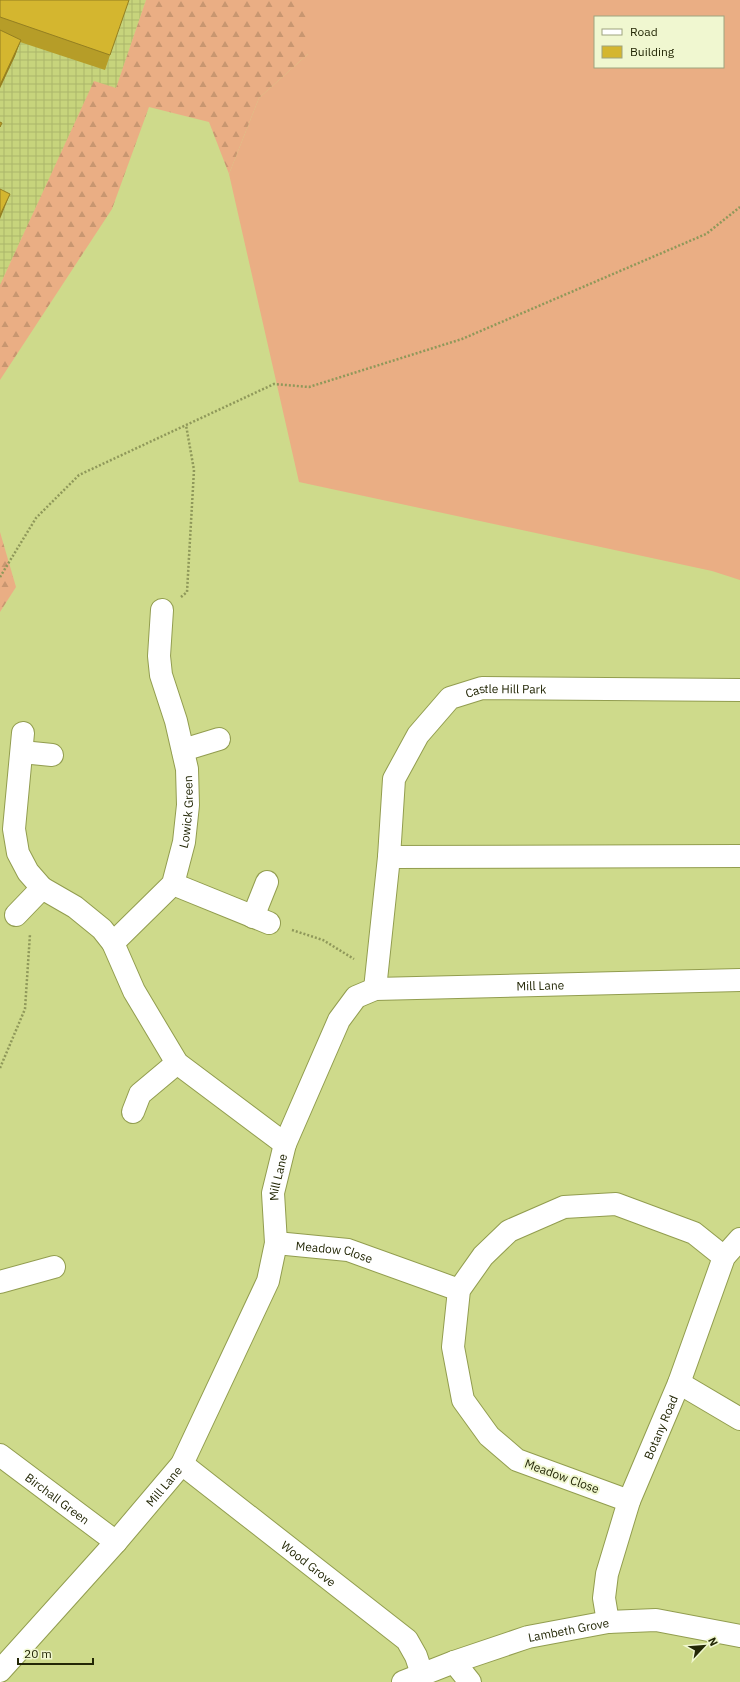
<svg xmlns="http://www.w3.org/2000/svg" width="740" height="1682" font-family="'IBM Plex Sans',sans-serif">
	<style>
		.industrial { fill: url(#industrial-grid) }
		.grass { fill: #eaae84; fill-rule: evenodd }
		.forest { fill: url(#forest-firs) }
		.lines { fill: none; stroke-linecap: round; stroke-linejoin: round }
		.street-casing { stroke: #929d4f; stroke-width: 24 }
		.path { stroke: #8f985a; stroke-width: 2.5; stroke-dasharray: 2 2; stroke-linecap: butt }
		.street { stroke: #fff; stroke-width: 22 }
		.wall { fill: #b69d28 }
		.shaded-wall { fill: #947f21 }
		.building { fill: #d4b62f; stroke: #947f21 }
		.labels { text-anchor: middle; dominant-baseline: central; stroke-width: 4; stroke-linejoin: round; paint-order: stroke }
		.street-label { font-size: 12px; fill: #232706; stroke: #f0f7d0 }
	</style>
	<defs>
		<pattern id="industrial-grid" width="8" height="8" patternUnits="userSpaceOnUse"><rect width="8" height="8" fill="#c7d47c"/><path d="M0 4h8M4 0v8" fill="none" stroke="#abb66a"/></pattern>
		<pattern id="forest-firs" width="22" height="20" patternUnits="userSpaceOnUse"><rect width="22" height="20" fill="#eaae84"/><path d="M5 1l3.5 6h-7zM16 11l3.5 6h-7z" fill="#c89670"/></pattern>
	</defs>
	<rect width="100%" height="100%" fill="#ceda8b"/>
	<!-- industrial -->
	<path class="industrial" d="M0,0H146L116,89L94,82L0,285Z"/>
	<!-- grass -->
	<path class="grass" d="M308,0H740V580L712,571L299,482L229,174L259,98L308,54ZM595,17H723V67H595Z"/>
	<!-- forest -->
	<g class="forest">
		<path d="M146,0H308V54L259,98L229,174L209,122L149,107L112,209L0,380V285L94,81L116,88Z"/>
		<path d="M0,532L16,587L0,612Z"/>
	</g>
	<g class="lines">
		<!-- street casing -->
		<g class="street-casing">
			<g id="street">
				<path d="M23,733L14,829L18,853L28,872L42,888"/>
				<path d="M183,750L219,739"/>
				<path d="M22,752L52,755"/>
				<path d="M389,857L740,856"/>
				<path d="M173,884L269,923"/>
				<path d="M16,915L42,888L75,907L102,929L113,943L134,991L177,1063L285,1144"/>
				<path d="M253,917L267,882"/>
				<path id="s1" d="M113,943L173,884L184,842L188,805L187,769L176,721L161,675L159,656L162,610"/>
				<path id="s2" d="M375,989L389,857L394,779L418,735L450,698L482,688L740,690"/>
				<path d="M133,1112L140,1094L177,1063"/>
				<path id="s3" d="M276,1243L348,1250L459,1290"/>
				<path d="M0,1282L54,1267"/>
				<path d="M679,1383L740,1419"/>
				<path id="s4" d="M0,1455L116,1542"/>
				<path id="s5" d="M182,1464L407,1640L416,1656L422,1674"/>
				<path d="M629,1501L517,1460L489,1436L463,1400L453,1347L459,1290L483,1256L509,1231L564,1207L616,1204L694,1233L724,1257"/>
				<path id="s6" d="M608,1622L604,1598L607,1574L629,1501L679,1383L724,1257L740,1239"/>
				<path d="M454,1662L470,1682"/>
				<path id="s7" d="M0,1671L116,1542L182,1464L268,1281L276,1243L273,1193L285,1144L339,1020L356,997L375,989L740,980"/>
				<path id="s8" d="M403,1682L454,1662L528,1637L608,1622L656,1620L740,1636"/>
			</g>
		</g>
		<!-- path -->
		<g class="path">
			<path d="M0,577L36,518L79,475L274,384L309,387L462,339L706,234L740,207"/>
			<path d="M181,597L187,592L194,470L186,425"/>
			<path d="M292,930L323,940L354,959"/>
			<path d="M0,1068L25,1009L30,934"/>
		</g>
		<!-- street -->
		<use href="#street" class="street"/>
	</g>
	<!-- wall -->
	<path class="wall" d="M0,0L110,55L105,70L20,42L15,56L0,88Z"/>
	<!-- shaded-wall -->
	<g class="shaded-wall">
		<path d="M21,40L15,56L0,88V85Z"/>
		<path d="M10,194L0,219V215Z"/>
	</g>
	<!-- building -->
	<g class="building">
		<path d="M0,0H129L110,55L0,17Z"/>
		<path d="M0,30L21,40L0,85Z"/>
		<path d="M0,122L2,123L0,127Z"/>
		<path d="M0,189L10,194L0,215Z"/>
	</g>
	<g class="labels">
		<!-- street labels -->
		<g class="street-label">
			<text stroke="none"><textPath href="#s2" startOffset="367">Castle Hill Park</textPath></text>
			<text stroke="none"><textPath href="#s1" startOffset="158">Lowick Green</textPath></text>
			<text stroke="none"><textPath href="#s7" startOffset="967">Mill Lane</textPath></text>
			<text stroke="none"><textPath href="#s7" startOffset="583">Mill Lane</textPath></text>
			<text stroke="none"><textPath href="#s3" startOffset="59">Meadow Close</textPath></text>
			<text stroke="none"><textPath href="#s6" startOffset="205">Botany Road</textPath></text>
			<text transform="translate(562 1476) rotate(20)">Meadow Close</text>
			<text stroke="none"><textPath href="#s7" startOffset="247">Mill Lane</textPath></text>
			<text stroke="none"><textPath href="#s4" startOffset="72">Birchall Green</textPath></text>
			<text stroke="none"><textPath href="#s5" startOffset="161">Wood Grove</textPath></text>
			<text stroke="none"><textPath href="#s8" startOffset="174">Lambeth Grove</textPath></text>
		</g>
	</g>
	<!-- legend -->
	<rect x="594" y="16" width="130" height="52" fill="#f0f7d0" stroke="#9ea47f"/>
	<rect x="602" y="29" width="20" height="6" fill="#ffffff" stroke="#9ea47f"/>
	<text x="630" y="36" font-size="12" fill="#232706">Road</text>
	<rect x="602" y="46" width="20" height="12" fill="#d4b62f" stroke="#9ea47f"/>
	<text x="630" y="56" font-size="12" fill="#232706">Building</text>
	<!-- north arrow -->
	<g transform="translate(704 1646) rotate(64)" stroke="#f0f7d0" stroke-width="3" paint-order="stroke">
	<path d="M0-3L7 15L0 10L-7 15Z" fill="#232706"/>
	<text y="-6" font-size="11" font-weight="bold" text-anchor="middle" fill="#232706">N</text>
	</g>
	<!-- scale -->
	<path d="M18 1658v6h75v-6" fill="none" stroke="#232706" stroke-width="2"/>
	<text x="24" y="1658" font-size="12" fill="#232706" stroke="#f0f7d0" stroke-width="3" paint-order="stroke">20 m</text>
</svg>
